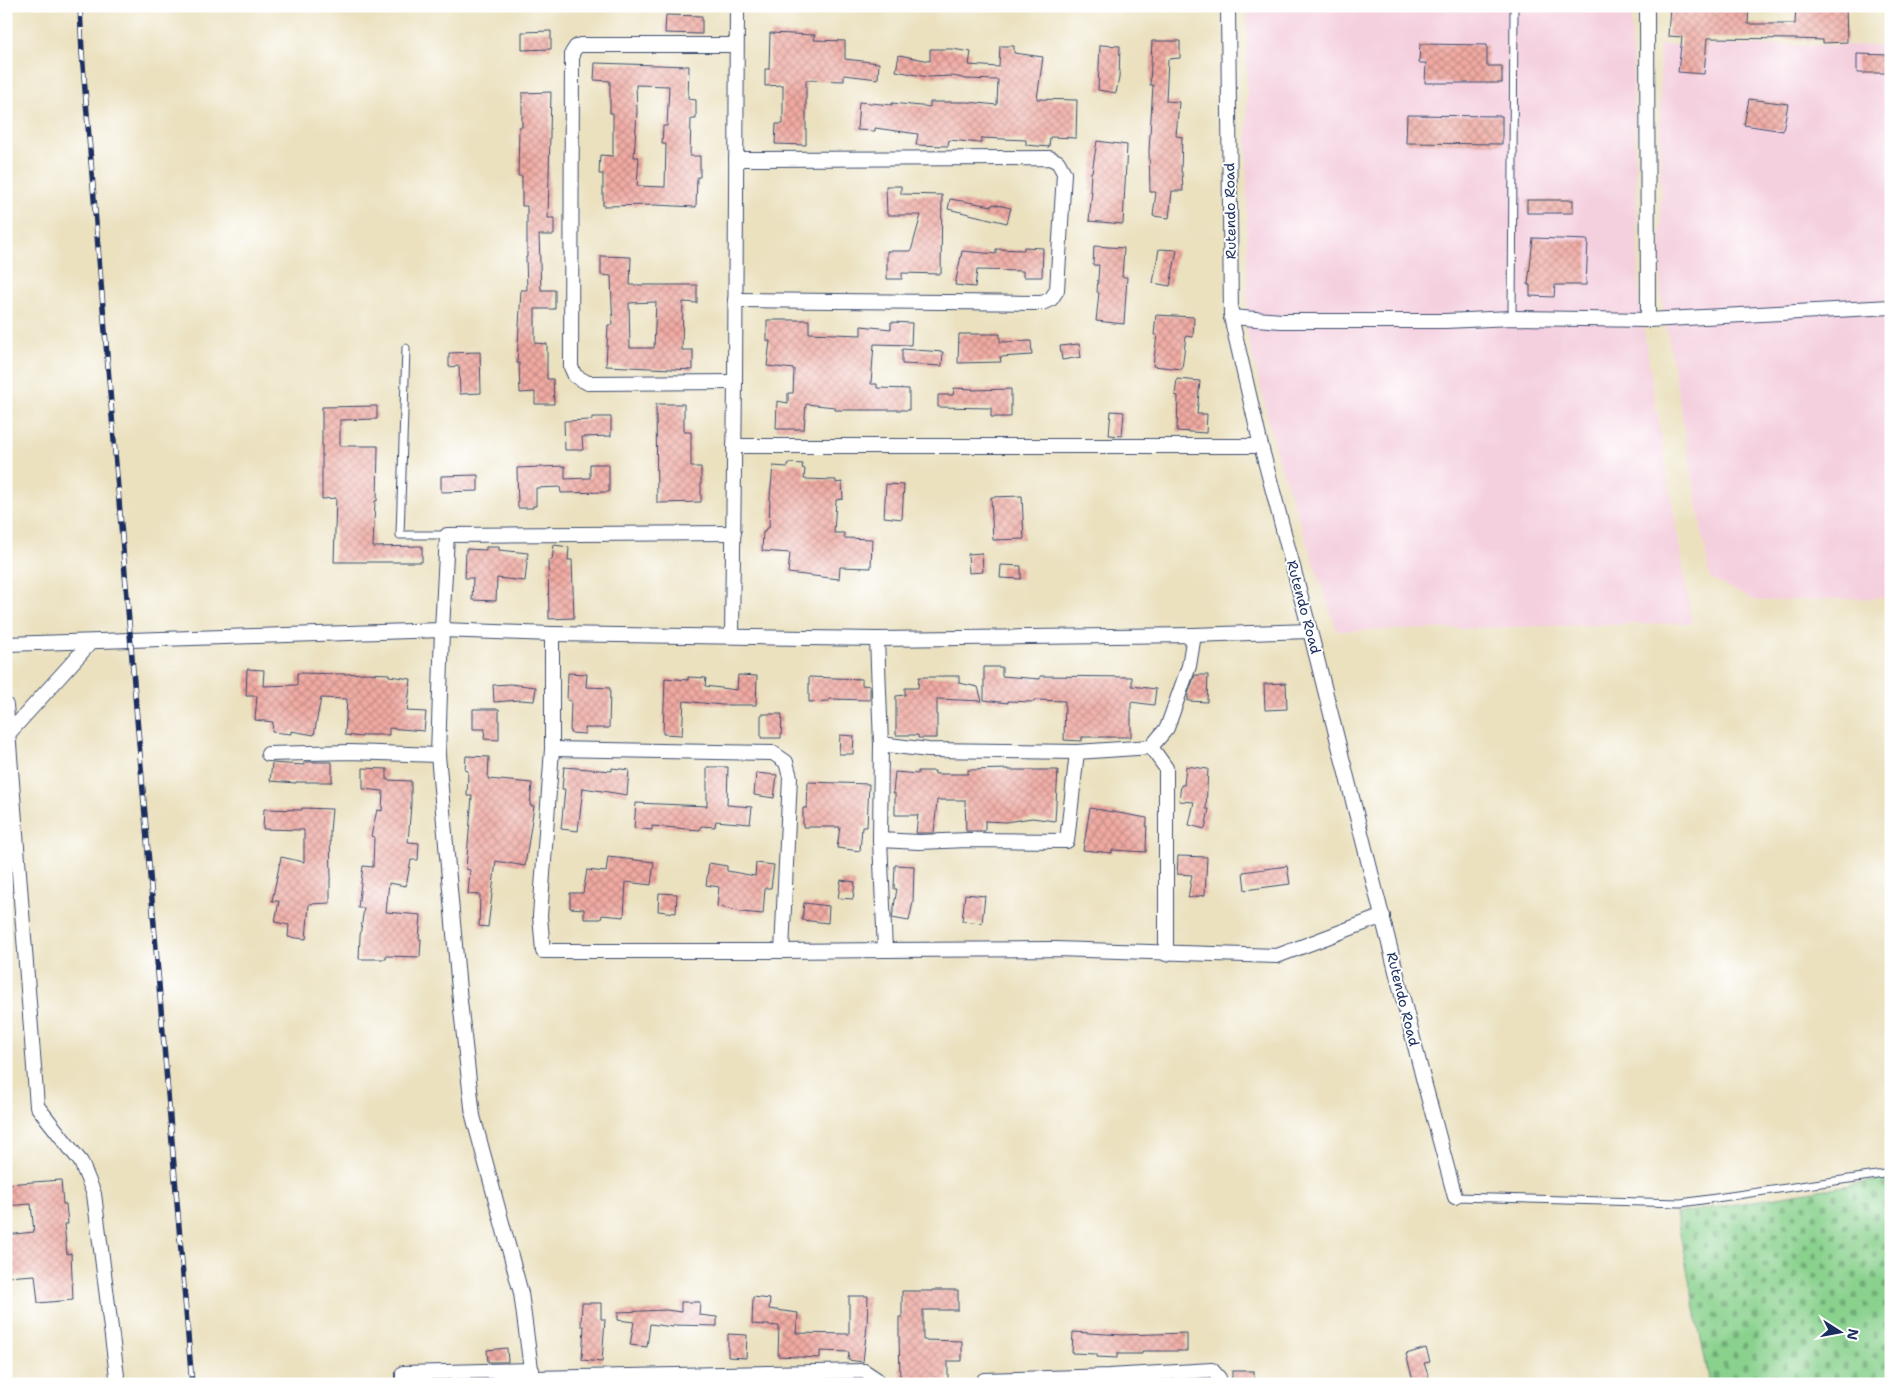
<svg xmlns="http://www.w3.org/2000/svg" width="1897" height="1390" font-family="'Shantell Sans',sans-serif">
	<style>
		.built { fill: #f4cfde }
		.cemetery { fill: url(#cemetery-stones); stroke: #528076 }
		.building { fill: url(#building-cross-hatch); fill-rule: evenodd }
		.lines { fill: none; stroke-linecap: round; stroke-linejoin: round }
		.lane-casing { stroke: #3a4a6d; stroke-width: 9 }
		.street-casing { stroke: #3a4a6d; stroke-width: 16 }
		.lane { stroke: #fff; stroke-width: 7 }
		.street { stroke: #fff; stroke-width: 14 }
		.rail-casing { stroke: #1b2f5e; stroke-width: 5.5 }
		.rail { stroke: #fff; stroke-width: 4; stroke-dasharray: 11; stroke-linecap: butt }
		.labels { text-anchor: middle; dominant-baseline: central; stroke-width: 4; stroke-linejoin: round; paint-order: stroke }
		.street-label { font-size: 14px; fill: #1b2f5e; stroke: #fff }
	</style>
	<defs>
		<pattern id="cemetery-stones" width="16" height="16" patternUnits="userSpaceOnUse" patternTransform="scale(1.25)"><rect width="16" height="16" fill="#89d18d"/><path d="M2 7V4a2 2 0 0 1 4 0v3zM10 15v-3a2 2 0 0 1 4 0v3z" fill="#6faa76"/></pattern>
		<pattern id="building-cross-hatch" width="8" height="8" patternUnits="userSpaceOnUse" patternTransform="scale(1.25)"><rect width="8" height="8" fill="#f1aaa2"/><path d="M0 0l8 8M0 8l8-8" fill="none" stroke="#c28b87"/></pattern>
	</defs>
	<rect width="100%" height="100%" fill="#fff"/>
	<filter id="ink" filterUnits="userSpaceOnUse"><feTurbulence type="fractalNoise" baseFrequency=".02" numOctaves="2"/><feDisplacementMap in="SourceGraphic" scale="10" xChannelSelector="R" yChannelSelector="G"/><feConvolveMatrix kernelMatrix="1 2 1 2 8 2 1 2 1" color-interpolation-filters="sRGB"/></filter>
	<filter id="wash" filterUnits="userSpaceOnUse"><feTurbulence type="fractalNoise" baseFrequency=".0096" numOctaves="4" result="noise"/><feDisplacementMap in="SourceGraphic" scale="20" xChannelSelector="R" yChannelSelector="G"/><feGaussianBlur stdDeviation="1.12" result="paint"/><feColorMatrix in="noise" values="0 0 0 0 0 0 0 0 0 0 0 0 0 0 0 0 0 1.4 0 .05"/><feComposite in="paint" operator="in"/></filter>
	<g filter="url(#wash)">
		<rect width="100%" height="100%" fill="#ebe1bf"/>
		<!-- built -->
		<g class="built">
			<path d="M1247,6H1631L1639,302L1692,623L1337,631L1277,455L1247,332Z"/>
			<path d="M1660,45H1891V598L1756,601L1710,578L1661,295Z"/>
		</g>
		<!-- cemetery -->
		<path class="cemetery" d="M1891,1178V1384H1710L1676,1214Z"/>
		<g id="blocks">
			<!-- building -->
			<g class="building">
				<path d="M1670,6H1749L1748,24H1795L1796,6H1846L1847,42L1823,43V40L1795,39L1707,38L1704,74L1678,72L1682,37L1668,36Z"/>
				<path d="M666,15L702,16V34L665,33Z"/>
				<path d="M551,31V49L522,50V32Z"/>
				<path d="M770,33L815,35L814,40L845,41V59L879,63L878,79L844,75V81L806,80V145L775,144L776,124H783V85L765,86V69H769Z"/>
				<path d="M1152,41H1180V58L1168,59L1166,101L1179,102L1176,136L1182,137L1181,172H1182L1183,191H1172L1169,218L1153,216L1156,192H1150L1149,151L1153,85H1150Z"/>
				<path d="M1420,44L1487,45V66H1502V83H1425L1426,63H1419Z"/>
				<path d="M1100,45L1120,46L1119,78L1116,93L1098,90Z"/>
				<path d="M1000,46H1014V53L1043,57L1037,99L1077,100L1076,138L1050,137L1049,147L1026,145V140L981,138V143L949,140L948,146L916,145L918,134L875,128V131L857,130L859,102L892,105V103L930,107V102H968L997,105L998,80L966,79L953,76L928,77L896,71L899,55L930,61V49H952L971,52L969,65L999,67Z"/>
				<path d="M1857,54L1888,55V73H1857Z"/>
				<path d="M595,63L689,66L688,99L696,100V119H691L690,156H700V177H697L696,207L656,205L603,206V174H599L600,155L613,156V113H610V81L594,80ZM636,85L669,86L667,126H663L662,144H666L665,187L637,186L639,157H634L637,112Z"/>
				<path d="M551,92L548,218H554V235H539L541,290H555V309H535V343L547,344V379H553L554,404H535V392L520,393L519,363H517L521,290H527L526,257H527V206H522V176H518L519,127H522V93Z"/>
				<path d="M1749,99L1788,104L1783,131L1744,125Z"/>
				<path d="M1407,115L1502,116V144L1406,143Z"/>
				<path d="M1097,141L1127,145L1123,224L1089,221L1092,191H1090L1091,172H1092Z"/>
				<path d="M886,186H901V194L942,195L941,274L902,273V279H887V251H911L921,215H887Z"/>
				<path d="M950,199L992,206L993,204L1011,208L1007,223L948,209Z"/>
				<rect x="1527" y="200" width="46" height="13"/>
				<path d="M1533,238L1588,240L1586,285H1555L1554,297L1530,296V285H1528Z"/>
				<path d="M1094,246L1124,248L1122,277H1127L1124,324L1096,321L1099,293L1097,292L1099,265H1093Z"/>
				<path d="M1024,247L1043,248L1042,277H1023V271L977,270L975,287L955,285L962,251L996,254V249L1024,250Z"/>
				<path d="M1159,249L1177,250L1170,286L1153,283Z"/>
				<path d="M601,256L631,257L630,285H697V303L683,302L682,350H693V370L606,366L608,325H613L612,306L611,276L601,275ZM656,302L654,348H630L629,303Z"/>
				<path d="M1156,315L1194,317L1193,337L1186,336L1182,369L1153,366L1157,335H1154Z"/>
				<path d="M767,320H809V333L861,335V326L891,329V322L912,323L911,345L874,344L871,384H877V388L909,389V410H835V407L806,404L804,429H776L777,401L788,403V393H793L794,369L767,366L770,341H767Z"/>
				<path d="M959,334H1000V342L1031,341L1032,355L1000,357L1001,362L958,363Z"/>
				<path d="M1079,344L1081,357L1062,360L1060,346Z"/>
				<path d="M902,349L943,352L942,366L902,364Z"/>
				<path d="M480,352L481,393L460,394L459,366L449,367V353Z"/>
				<path d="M1177,379L1200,381L1197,414H1207L1206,433L1177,431L1178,396L1175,395Z"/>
				<path d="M954,388L973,389L972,390L1011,389V417H991V408L938,407V395H953Z"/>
				<path d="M656,404H684V432H691V467H701V502L657,503Z"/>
				<path d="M377,406V419L340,420V446H378L377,501H375L373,547L422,546V562H334L336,498L322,499V407Z"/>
				<path d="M1111,411L1124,412L1122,436L1109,435Z"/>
				<path d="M592,417H611V436L582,437L583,450H565L564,421L592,420Z"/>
				<path d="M788,463L803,464L802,468L805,469L804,479L836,480V483L842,482L843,499L836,500L834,533H844V538L872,539L871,568L840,567L839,579L788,573L790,553L762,551L763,532H765L766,528H769L770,497L773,466L788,467Z"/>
				<path d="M590,464H609V492L561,493L560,487L536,488V506H533V508H518L517,468L565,466V479L590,478Z"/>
				<path d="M478,475V491L441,492V476Z"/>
				<path d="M886,484L904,485L902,519L884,517Z"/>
				<path d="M1022,496L1024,539L993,540L991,497Z"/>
				<path d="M554,545L569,547L568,560H572L574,618L549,619L548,560H552Z"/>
				<path d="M486,547H499V550L528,553L525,581L497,578L496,601L472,600L473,578H465L466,549L486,550Z"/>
				<path d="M982,553L983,572L969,573L968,554Z"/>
				<path d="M1001,565L1021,566V579L1000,578Z"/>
				<path d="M984,667H1002V676L1040,679V676L1132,677V686L1156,689L1154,705L1131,702V737H1082V741L1064,740L1065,701L1034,700V702L1008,701V703L984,700Z"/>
				<path d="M247,669L264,670L263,686L297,685V673L346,674L365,673L389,674V676L411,679L407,711L426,712L424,731L389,728V735H363L362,737L345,735L347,699L321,698L314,735L291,731V734L272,732L273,722L255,720L257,696H246Z"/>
				<path d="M568,673L587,674L586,687L610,688L609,728H585V734L570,733L571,701L567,700Z"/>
				<path d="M738,675L757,676L756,705H722L684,701L682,735L663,734L665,678L688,680V677L706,678L705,686L737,690Z"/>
				<path d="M1195,675H1208L1207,702L1188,701V694Z"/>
				<path d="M942,676H959V683L978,687L982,701L937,699V738H918V735H896V696L905,695V688H918L919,677H942Z"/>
				<path d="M809,677L862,679V685L870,686V700L829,699V701L809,702Z"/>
				<path d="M1286,683L1287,709L1265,710L1264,684Z"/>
				<path d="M510,684L536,687L534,701L520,700L494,702L493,685Z"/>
				<path d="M473,709H499V740L484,739L485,729H473Z"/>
				<path d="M761,714H782L781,738H761Z"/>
				<path d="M840,735L854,736L853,754H839Z"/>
				<path d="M466,756L489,757L488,779L532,783L530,806H534L525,866L496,861L488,927L479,926L480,895L468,894L470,870L466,869L472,796H467L468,771L465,770Z"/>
				<path d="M304,762H332V782H296V783L270,781L272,763L304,765Z"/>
				<path d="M1186,766L1208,769L1206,809H1209L1205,829L1189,825L1194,802L1179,801L1181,785H1184Z"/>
				<path d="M564,767L612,771V768L629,770L627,795L583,788L578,831L561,829L565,789H562Z"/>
				<path d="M707,767H728L727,805L752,807L750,824L716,821L715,827L701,826L700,830L652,826V830L634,828L636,803L707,806Z"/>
				<path d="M363,768L387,769V780L411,781V805L408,842L419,843L418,860H411L406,886L389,883L386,912L421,915L419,939H421L420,957L386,956V959H359L360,936L364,908H358L363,866L373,867L374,837L371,836L377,810L382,811L383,791L363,789Z"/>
				<path d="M1009,769V770H1058L1055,821L1032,818L1006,822L985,821V831H966L965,800H937L934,833H916L918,815H895V793H893L895,772L918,774V771H935V774H968V770Z"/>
				<path d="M756,773L777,775L774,798L754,795Z"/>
				<path d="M808,782L869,784L867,827H862L860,851L837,848L840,827H803V808H807Z"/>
				<path d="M302,808L332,809L330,831L331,879H330V903L309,904L306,939L288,937L289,925L275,922L279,901H272L281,857L304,862V830L263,829L264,809L302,810Z"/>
				<path d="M1090,808L1147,818L1146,852L1112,850V853L1083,850Z"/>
				<path d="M1178,856L1207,857L1205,895L1188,898L1192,875L1177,874Z"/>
				<path d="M608,857L654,862L651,885L626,882L624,917L602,915L601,919H584V909L570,908V893H583L587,870L606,872Z"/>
				<path d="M709,863L727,866V871L755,876L756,863L774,865L771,888H765L763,914L741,912L717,906L719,887L706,885Z"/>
				<path d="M895,865L914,866L913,902L909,921L892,918L897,889H894Z"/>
				<path d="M1287,866L1290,884L1245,890L1243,872Z"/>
				<path d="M841,880L855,882L853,899L838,898Z"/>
				<path d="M659,893L677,894L676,913L658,911Z"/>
				<path d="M965,894L985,896L982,923L962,921Z"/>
				<path d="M804,903L829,906L828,923L802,920Z"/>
				<path d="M61,1180L63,1204H66L68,1224H64L67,1254L71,1253L73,1300L38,1303L35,1275L6,1277V1235L34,1232L31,1204L6,1206V1184Z"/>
				<path d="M932,1290H958V1310H923V1340L962,1341V1361H948V1382L900,1381L899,1333V1317H902V1291H932Z"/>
				<path d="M849,1296H868L867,1326L863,1362L848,1360L849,1352L820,1351V1358L778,1356L779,1326L752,1324L753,1297L770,1299L769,1309L798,1313L796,1333L849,1334Z"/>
				<path d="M681,1302H700L699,1315L717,1317V1326L673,1325V1327L650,1324L647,1347L630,1345L634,1322L618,1320V1312L666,1310L681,1312Z"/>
				<path d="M582,1303H601V1319H605L602,1362L582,1360L584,1326H581Z"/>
				<path d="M1073,1332L1123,1335L1187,1333V1351H1142V1354H1117V1358L1097,1357V1354L1072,1353Z"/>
				<path d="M728,1334L747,1335L746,1358L728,1357Z"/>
				<path d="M507,1348L508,1362H488L487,1350Z"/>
				<path d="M1426,1348L1430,1362L1424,1363L1431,1384H1414L1406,1354Z"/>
				<rect x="1232" y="1371" width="22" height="13"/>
			</g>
		</g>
	</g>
	<g filter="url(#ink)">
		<use href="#blocks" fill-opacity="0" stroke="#3a4a6d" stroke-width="1"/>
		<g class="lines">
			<!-- lane casing -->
			<g class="lane-casing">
				<g id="lane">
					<path d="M1512,318L1514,6"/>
					<path d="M406,348L400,535H447"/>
					<path d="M1455,1197L1681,1203L1891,1173"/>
				</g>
			</g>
			<!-- street casing -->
			<g class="street-casing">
				<g id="street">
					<path d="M1228,6L1231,317L1261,446L1310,631L1423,1078L1455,1197"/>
					<path d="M1647,6L1648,320"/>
					<path d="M735,300L1042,303L1051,299L1057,290L1064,173L1058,162L1050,158L736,159"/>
					<path d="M1231,317L1281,321H1445L1512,318L1648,320L1891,307"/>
					<path d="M735,382L588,383L575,376L571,367L572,53L576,47L580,45H736"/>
					<path d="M734,446H1261"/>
					<path d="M552,634V749L540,916L543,951H782"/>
					<path d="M732,636L735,382L737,6"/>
					<path d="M6,644L442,630L552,634L877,639L1194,635L1310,631"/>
					<path d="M6,705L37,1106L81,1162L94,1194L118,1384"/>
					<path d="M9,733L91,642"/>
					<path d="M881,744L928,750L1077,752"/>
					<path d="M1151,747L1166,768V954"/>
					<path d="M552,749L773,753L786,762L790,777L782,951L885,950L880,840L881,744L877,639"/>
					<path d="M268,754L350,752L438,755"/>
					<path d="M880,840L919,842L968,840L1067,841L1077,752L1151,747L1167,728L1189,666L1194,635"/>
					<path d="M885,950L1055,949L1277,956L1383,916"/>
					<path d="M533,1378L864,1371L876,1379L878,1384"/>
					<path d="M403,1384V1373L532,1370"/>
					<path d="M533,1384L521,1293L473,1116L460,1001L438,755L442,630L447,535L734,533"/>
					<path d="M984,1384V1380L1109,1376L1212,1370L1219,1378V1384"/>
				</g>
			</g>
			<!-- lane -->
			<use href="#lane" class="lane"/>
			<!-- street -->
			<use href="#street" class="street"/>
			<!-- rail casing -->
			<g class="rail-casing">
				<path id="rail" d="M80,6L82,53L192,1384"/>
			</g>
			<!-- rail -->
			<use href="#rail" class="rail"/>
		</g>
	</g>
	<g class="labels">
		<!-- street labels -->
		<g class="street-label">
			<text transform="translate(1230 211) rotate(-91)">Rutendo Road</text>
			<text transform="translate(1304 607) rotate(75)">Rutendo Road</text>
			<text transform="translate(1403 999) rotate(76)">Rutendo Road</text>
		</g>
	</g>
	<!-- margin -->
	<rect width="1897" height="1390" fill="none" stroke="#fff" stroke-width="25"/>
	<!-- north arrow -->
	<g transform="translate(1840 1332) rotate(101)" stroke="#ffffff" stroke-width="4" paint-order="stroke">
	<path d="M0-4L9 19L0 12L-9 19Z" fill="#1b2f5e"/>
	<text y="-8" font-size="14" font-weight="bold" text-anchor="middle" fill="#1b2f5e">N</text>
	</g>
</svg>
